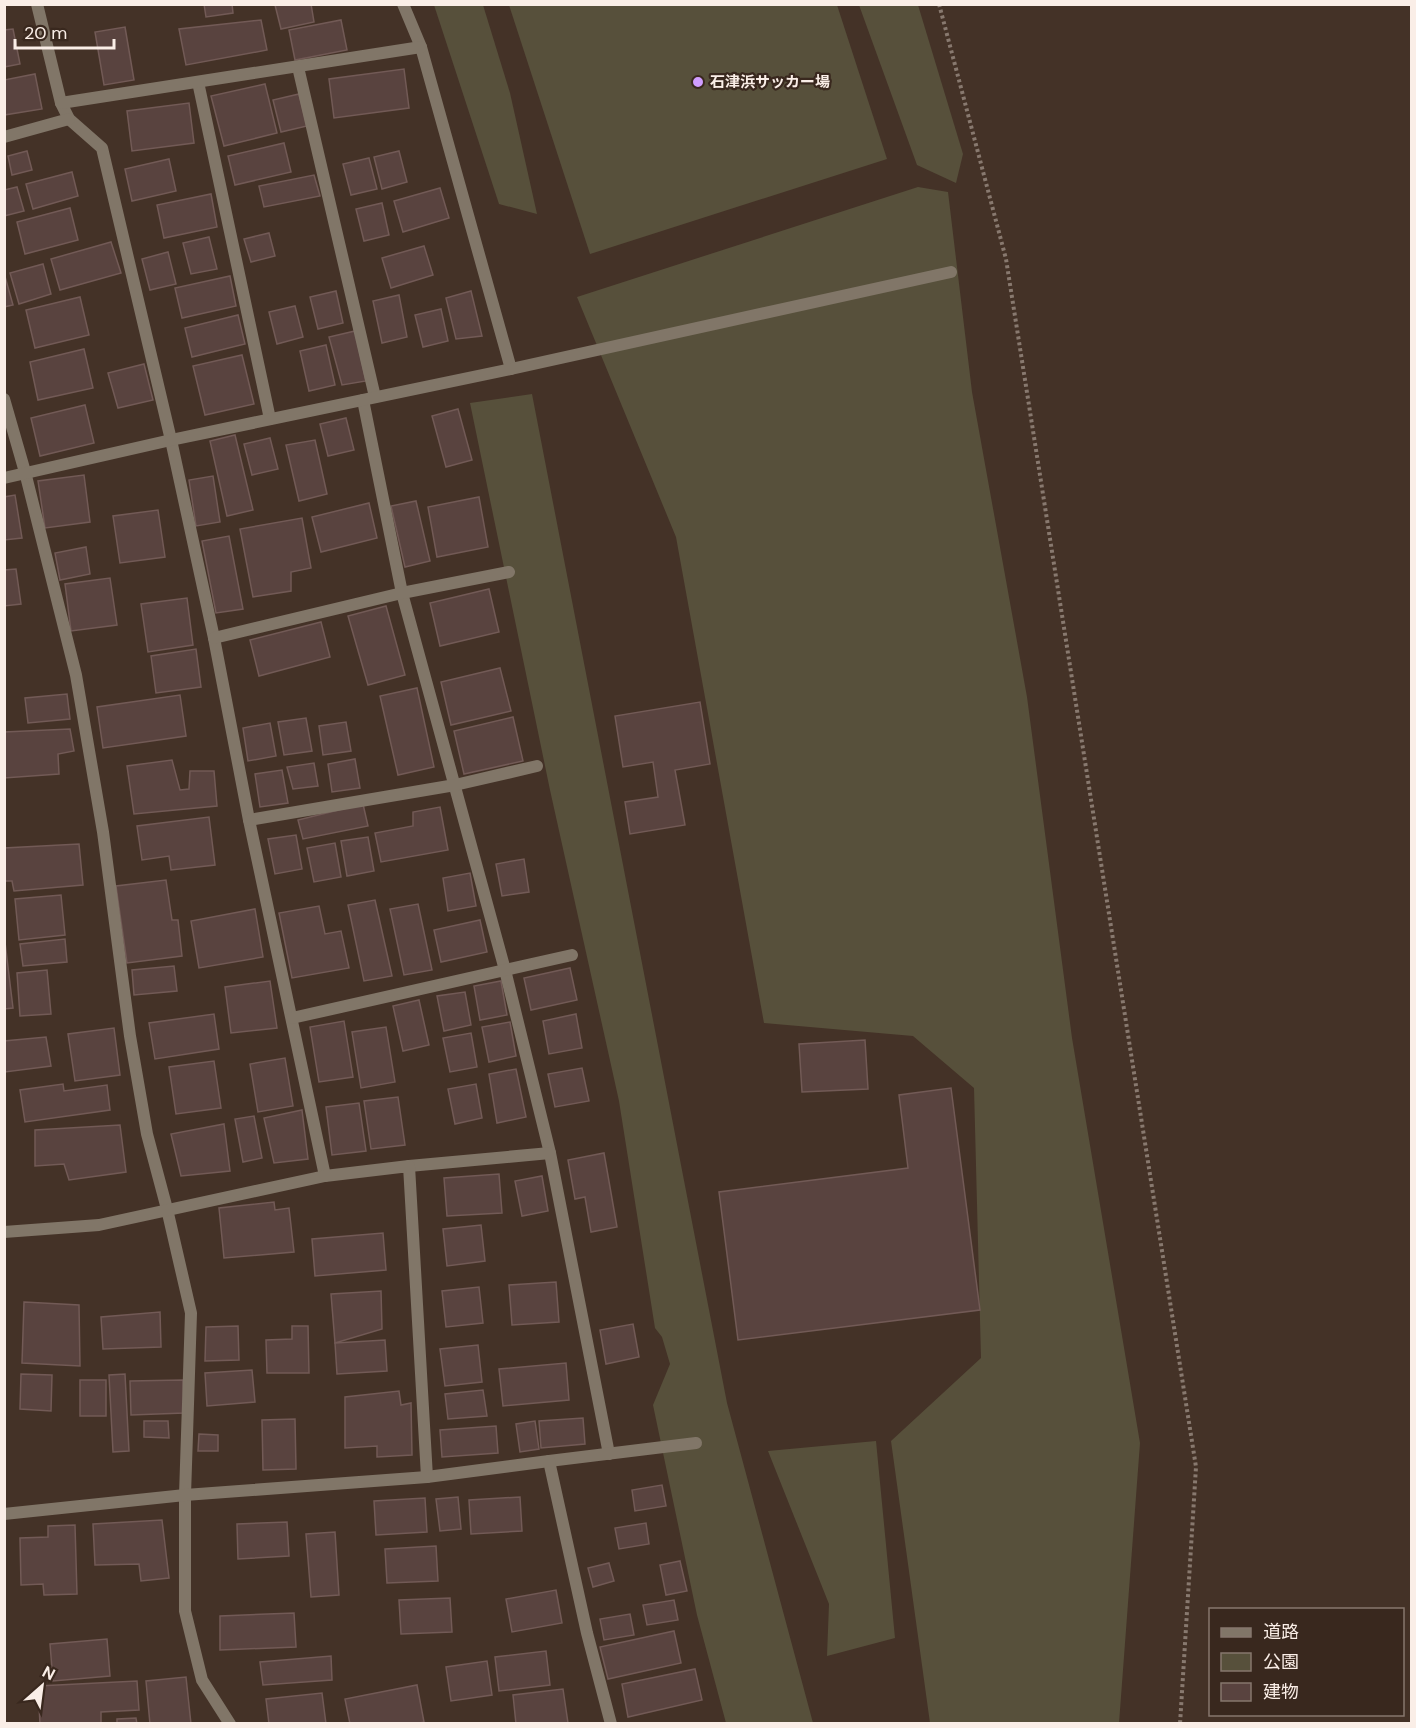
<svg xmlns="http://www.w3.org/2000/svg" width="1416" height="1728" font-family="'DM Sans','Noto Sans JP',sans-serif">
	<style>
		.green { fill: #57503b }
		.building { fill: #59433f; stroke: #725a56; stroke-width: 1.5 }
		.lines { fill: none; stroke-linecap: round; stroke-linejoin: round }
		.path { stroke: #88796f; stroke-width: 4; stroke-dasharray: 3 3; stroke-linecap: butt }
		.street { stroke: #817668; stroke-width: 12 }
		.poi-dot { fill: #d09dff; stroke: #39281e; stroke-width: 2 }
		.labels { text-anchor: middle; dominant-baseline: central; stroke-width: 4.5; stroke-linejoin: round; paint-order: stroke }
		.poi-label { font-size: 15px; font-weight: bold; fill: #faeee7; stroke: #39281e; text-anchor: start }
	</style>
	<rect width="100%" height="100%" fill="#443227"/>
	<!-- green -->
	<g class="green">
		<path d="M434,5H483L510,93L537,214L499,204Z"/>
		<path d="M509,5H837L887,159L590,254Z"/>
		<path d="M859,5H918L963,154L956,183L917,165Z"/>
		<path d="M918,187L948,192L972,392L1027,697L1072,1038L1140,1443L1119,1723H930L891,1441L981,1358L974,1088L913,1036L764,1023L676,537L577,297Z"/>
		<path d="M532,394L727,1403L813,1723H726L697,1615L653,1405L670,1364L662,1337L655,1328L619,1101L550,790L470,403Z"/>
		<path d="M876,1441L895,1638L827,1656L829,1604L768,1451Z"/>
	</g>
	<!-- building -->
	<g class="building">
		<path d="M204,4H232L233,13L206,17Z"/>
		<path d="M311,4L314,22L281,29L275,5Z"/>
		<path d="M261,20L267,50L186,65L179,29Z"/>
		<path d="M341,20L347,50L295,60L289,30Z"/>
		<path d="M125,27L134,80L104,85L95,32Z"/>
		<path d="M13,29L20,64L4,67V30Z"/>
		<path d="M404,69L409,108L334,118L329,79Z"/>
		<path d="M35,74L42,109L4,115V80Z"/>
		<path d="M265,84L277,133L224,146L211,96Z"/>
		<path d="M299,94L307,126L281,132L273,100Z"/>
		<path d="M189,103L194,143L132,151L127,111Z"/>
		<path d="M284,143L291,172L235,185L228,156Z"/>
		<path d="M27,151L32,170L12,175L8,156Z"/>
		<path d="M399,151L407,182L382,189L374,157Z"/>
		<path d="M369,158L377,189L351,195L343,164Z"/>
		<path d="M169,159L176,191L132,201L125,169Z"/>
		<path d="M72,172L78,196L33,209L26,184Z"/>
		<path d="M314,175L320,196L264,207L259,186Z"/>
		<path d="M17,187L24,211L4,216V190Z"/>
		<path d="M440,188L449,218L403,232L394,201Z"/>
		<path d="M211,194L217,227L164,238L157,205Z"/>
		<path d="M382,203L389,235L364,241L356,209Z"/>
		<path d="M70,208L78,240L25,254L17,222Z"/>
		<path d="M269,233L275,256L251,262L244,239Z"/>
		<path d="M209,237L217,269L191,274L183,243Z"/>
		<path d="M111,242L121,273L60,290L51,259Z"/>
		<path d="M424,246L433,275L391,288L382,258Z"/>
		<path d="M168,252L176,284L150,290L142,259Z"/>
		<path d="M43,264L51,294L19,304L10,273Z"/>
		<path d="M4,273L13,305L4,307Z"/>
		<path d="M230,276L236,306L182,318L175,288Z"/>
		<path d="M336,291L343,323L318,329L310,297Z"/>
		<path d="M471,291L482,336L456,339L446,298Z"/>
		<path d="M399,295L407,337L382,343L373,301Z"/>
		<path d="M80,297L89,335L35,348L26,310Z"/>
		<path d="M295,306L303,337L277,344L269,312Z"/>
		<path d="M441,309L448,341L423,347L415,315Z"/>
		<path d="M238,315L245,344L192,357L185,328Z"/>
		<path d="M355,331L366,381L342,385L329,337Z"/>
		<path d="M326,345L335,385L309,391L300,351Z"/>
		<path d="M84,349L93,388L38,400L30,362Z"/>
		<path d="M242,355L254,404L205,415L193,366Z"/>
		<path d="M144,364L153,400L118,408L108,373Z"/>
		<path d="M85,405L94,443L40,456L31,418Z"/>
		<path d="M458,409L472,460L446,467L432,416Z"/>
		<path d="M346,418L354,450L328,456L320,424Z"/>
		<path d="M235,435L253,510L227,516L210,441Z"/>
		<path d="M270,438L278,469L252,475L244,444Z"/>
		<path d="M315,440L327,494L299,501L286,445Z"/>
		<path d="M84,475L90,522L45,528L38,481Z"/>
		<path d="M213,476L220,522L196,526L189,480Z"/>
		<path d="M15,495L22,538L4,540V497Z"/>
		<path d="M479,497L488,547L437,557L428,507Z"/>
		<path d="M416,501L430,561L405,567L391,506Z"/>
		<path d="M369,503L377,538L321,552L312,517Z"/>
		<path d="M158,510L165,557L120,563L113,516Z"/>
		<path d="M302,518L311,568L291,572V591L253,597L240,529Z"/>
		<path d="M229,536L243,609L216,613L202,541Z"/>
		<path d="M86,547L90,574L60,580L55,553Z"/>
		<path d="M16,569L21,604L4,606V570Z"/>
		<path d="M110,578L117,625L71,631L65,584Z"/>
		<path d="M489,589L499,632L440,646L430,603Z"/>
		<path d="M187,598L193,645L148,652L141,604Z"/>
		<path d="M386,606L405,675L368,685L348,616Z"/>
		<path d="M321,622L330,657L259,676L250,640Z"/>
		<path d="M196,649L201,687L156,693L151,656Z"/>
		<path d="M500,668L511,711L451,725L441,682Z"/>
		<path d="M417,688L434,767L398,775L380,696Z"/>
		<path d="M67,694L70,719L28,723L25,698Z"/>
		<path d="M180,695L186,736L103,748L97,707Z"/>
		<path d="M700,702L710,764L675,770L685,825L630,834L625,802L658,797L653,762L623,767L615,716Z"/>
		<path d="M513,717L523,761L464,774L454,731Z"/>
		<path d="M306,718L312,751L284,755L278,722Z"/>
		<path d="M346,722L351,751L323,755L319,726Z"/>
		<path d="M270,723L276,756L248,761L243,728Z"/>
		<path d="M70,729L74,751L58,754L59,774L4,778V732Z"/>
		<path d="M355,759L360,788L332,792L328,764Z"/>
		<path d="M172,760L180,790L189,789L190,771H214L217,806L134,814L127,766Z"/>
		<path d="M314,763L318,786L293,789L287,767Z"/>
		<path d="M282,770L288,803L260,807L255,774Z"/>
		<path d="M363,804L368,826L303,839L298,820Z"/>
		<path d="M440,807L448,850L381,862L375,833L413,826V812Z"/>
		<path d="M209,817L215,865L171,870L169,856L142,860L137,826Z"/>
		<path d="M296,835L302,869L275,874L268,839Z"/>
		<path d="M368,837L374,871L347,876L341,841Z"/>
		<path d="M335,843L341,877L314,882L307,848Z"/>
		<path d="M79,844L83,885L14,891L12,881H4V848Z"/>
		<path d="M524,859L529,892L502,896L496,864Z"/>
		<path d="M470,873L476,906L448,911L443,878Z"/>
		<path d="M166,880L172,920H178L182,956L127,963L116,886Z"/>
		<path d="M61,895L65,935L19,940L15,899Z"/>
		<path d="M375,900L392,976L364,981L348,905Z"/>
		<path d="M418,904L432,970L404,975L390,909Z"/>
		<path d="M319,906L325,934L341,931L349,968L292,978L279,913Z"/>
		<path d="M255,909L263,957L199,968L191,921Z"/>
		<path d="M480,920L487,952L441,962L434,930Z"/>
		<path d="M4,934L13,1008L4,1009Z"/>
		<path d="M65,939L67,962L23,966L20,944Z"/>
		<path d="M174,966L177,991L134,995L132,970Z"/>
		<path d="M570,968L577,1000L531,1010L524,978Z"/>
		<path d="M47,970L51,1014L20,1016L17,973Z"/>
		<path d="M270,981L277,1028L231,1033L225,987Z"/>
		<path d="M501,981L507,1015L480,1020L474,986Z"/>
		<path d="M465,992L471,1025L444,1031L437,996Z"/>
		<path d="M419,1000L429,1045L403,1051L393,1006Z"/>
		<path d="M214,1014L219,1049L155,1059L149,1023Z"/>
		<path d="M576,1014L582,1048L549,1054L543,1021Z"/>
		<path d="M344,1021L353,1077L319,1082L310,1027Z"/>
		<path d="M510,1022L516,1056L489,1062L482,1027Z"/>
		<path d="M386,1027L395,1082L361,1088L352,1032Z"/>
		<path d="M114,1028L120,1075L75,1081L68,1034Z"/>
		<path d="M471,1033L477,1067L450,1072L443,1038Z"/>
		<path d="M46,1037L51,1066L5,1072L4,1041Z"/>
		<path d="M865,1040L868,1089L802,1092L799,1044Z"/>
		<path d="M285,1058L293,1106L258,1112L250,1064Z"/>
		<path d="M214,1061L221,1108L176,1114L169,1067Z"/>
		<path d="M582,1068L589,1101L555,1107L548,1074Z"/>
		<path d="M516,1069L526,1117L497,1123L489,1074Z"/>
		<path d="M63,1084L64,1091L107,1085L110,1110L25,1122L20,1090Z"/>
		<path d="M476,1084L482,1118L455,1124L448,1089Z"/>
		<path d="M951,1088L980,1310L738,1340L719,1192L908,1168L899,1095Z"/>
		<path d="M398,1097L405,1145L371,1149L364,1101Z"/>
		<path d="M359,1103L366,1151L332,1155L326,1107Z"/>
		<path d="M302,1110L308,1159L274,1163L264,1118Z"/>
		<path d="M254,1116L262,1158L243,1162L235,1119Z"/>
		<path d="M224,1124L230,1171L181,1176L171,1134Z"/>
		<path d="M120,1125L126,1172L69,1180L64,1164L35,1166V1130Z"/>
		<path d="M604,1153L617,1227L591,1232L585,1197L575,1199L568,1160Z"/>
		<path d="M499,1174L502,1213L447,1216L444,1178Z"/>
		<path d="M542,1176L548,1211L522,1216L515,1181Z"/>
		<path d="M274,1202L275,1210L289,1208L294,1252L224,1258L219,1208Z"/>
		<path d="M481,1225L485,1261L447,1266L443,1229Z"/>
		<path d="M383,1233L386,1270L315,1276L312,1239Z"/>
		<path d="M556,1282L559,1322L512,1325L509,1285Z"/>
		<path d="M479,1287L483,1323L446,1327L442,1291Z"/>
		<path d="M381,1291L382,1329L335,1343L331,1294Z"/>
		<path d="M24,1302L79,1305L80,1366L22,1363Z"/>
		<path d="M160,1312L161,1347L103,1349L101,1317Z"/>
		<path d="M633,1324L639,1357L606,1364L600,1330Z"/>
		<path d="M238,1326L239,1360L205,1361L206,1327Z"/>
		<path d="M292,1326H308L309,1373H267L266,1340L292,1339Z"/>
		<path d="M385,1340L387,1371L337,1374L335,1343Z"/>
		<path d="M478,1345L482,1382L445,1386L440,1349Z"/>
		<path d="M566,1363L569,1400L503,1406L499,1369Z"/>
		<path d="M252,1370L255,1402L207,1406L205,1373Z"/>
		<path d="M21,1374L52,1375L51,1411L20,1409Z"/>
		<path d="M125,1374L129,1451L113,1452L109,1375Z"/>
		<rect x="80" y="1380" width="26" height="36"/>
		<path d="M183,1380L184,1413L131,1415L130,1381Z"/>
		<path d="M483,1390L487,1416L448,1419L445,1394Z"/>
		<path d="M399,1391L401,1405L411,1403L412,1455L377,1457V1446L345,1448V1397Z"/>
		<path d="M583,1418L585,1444L541,1448L539,1421Z"/>
		<path d="M295,1419L296,1469L263,1470L262,1420Z"/>
		<path d="M144,1421H168L169,1438L144,1437Z"/>
		<path d="M535,1421L539,1449L520,1452L516,1424Z"/>
		<path d="M496,1426L498,1453L442,1457L440,1430Z"/>
		<path d="M199,1434L218,1435V1451H198Z"/>
		<path d="M662,1485L666,1506L635,1511L632,1490Z"/>
		<path d="M458,1497L461,1529L440,1531L436,1499Z"/>
		<path d="M520,1497L522,1531L471,1534L469,1500Z"/>
		<path d="M425,1498L427,1532L376,1535L374,1501Z"/>
		<path d="M162,1520L169,1578L141,1581L139,1564L95,1565L93,1524Z"/>
		<path d="M287,1522L289,1556L238,1559L237,1524Z"/>
		<path d="M646,1523L649,1544L619,1549L615,1528Z"/>
		<path d="M75,1525L77,1594L44,1595L43,1584L21,1585L20,1538L48,1537V1526Z"/>
		<path d="M335,1532L339,1595L311,1597L306,1534Z"/>
		<path d="M436,1546L438,1581L387,1583L385,1549Z"/>
		<path d="M680,1561L687,1591L666,1595L660,1565Z"/>
		<path d="M609,1563L614,1581L593,1587L588,1568Z"/>
		<path d="M556,1590L562,1623L512,1632L506,1599Z"/>
		<path d="M450,1598L452,1632L401,1634L399,1600Z"/>
		<path d="M674,1600L678,1620L647,1625L643,1605Z"/>
		<path d="M294,1613L296,1647L220,1650V1616Z"/>
		<path d="M630,1614L634,1635L604,1640L600,1619Z"/>
		<path d="M674,1631L681,1663L608,1679L600,1647Z"/>
		<path d="M107,1639L110,1676L53,1681L50,1644Z"/>
		<path d="M546,1651L550,1685L499,1691L495,1657Z"/>
		<path d="M331,1656L332,1680L263,1685L260,1662Z"/>
		<path d="M487,1661L492,1695L451,1701L446,1667Z"/>
		<path d="M695,1669L702,1700L628,1717L622,1684Z"/>
		<path d="M186,1677L191,1724H150L146,1681Z"/>
		<path d="M137,1681L139,1710L101,1712V1724H40L38,1686Z"/>
		<path d="M417,1685L424,1722L416,1724H350L345,1699Z"/>
		<path d="M563,1689L568,1723L516,1724L513,1695Z"/>
		<path d="M322,1693L326,1724H269L266,1699Z"/>
		<path d="M136,1718L137,1724H117V1719Z"/>
	</g>
	<g class="lines">
		<!-- path -->
		<path class="path" d="M939,4L1006,259L1196,1467L1180,1724"/>
		<!-- street -->
		<g class="street">
			<path d="M37,4L61,103L69,119L102,148L171,440L214,638L249,820L325,1176"/>
			<path d="M403,4L421,47L511,369"/>
			<path d="M298,67L375,397"/>
			<path d="M198,82L270,419"/>
			<path d="M61,103L421,47"/>
			<path d="M4,137L69,119"/>
			<path d="M4,399L25,472L76,675L103,832L130,1036L147,1134L167,1209L191,1313L185,1495V1611L202,1680L230,1724"/>
			<path d="M363,400L402,593L505,970L550,1153L609,1454"/>
			<path d="M4,478L171,440L511,369L951,272"/>
			<path d="M214,638L402,593L509,572"/>
			<path d="M249,820L455,785L537,766"/>
			<path d="M292,1018L572,955"/>
			<path d="M409,1166L550,1153"/>
			<path d="M4,1232L99,1225L325,1176L409,1166L427,1477"/>
			<path d="M549,1461L696,1443"/>
			<path d="M4,1514L185,1495L427,1477L549,1461L587,1633L611,1724"/>
		</g>
	</g>
	<!-- markers -->
	<circle class="poi-dot" cx="698" cy="82" r="6"/>
	<g class="labels">
		<!-- poi labels -->
		<g class="poi-label">
			<text x="710" y="82">石津浜サッカー場</text>
		</g>
	</g>
	<!-- border -->
	<rect width="1416" height="1728" fill="none" stroke="#faeee7" stroke-width="12"/>
	<!-- legend -->
	<rect x="1209" y="1608" width="195" height="108" fill="#39281e" stroke="#86776e" stroke-width="1.5"/>
	<rect x="1221" y="1628" width="30" height="9" fill="#817668" stroke="#86776e" stroke-width="1.5"/>
	<text x="1263" y="1638" font-size="18" fill="#faeee7">道路</text>
	<rect x="1221" y="1653" width="30" height="18" fill="#57503b" stroke="#86776e" stroke-width="1.5"/>
	<text x="1263" y="1668" font-size="18" fill="#faeee7">公園</text>
	<rect x="1221" y="1683" width="30" height="18" fill="#59433f" stroke="#86776e" stroke-width="1.5"/>
	<text x="1263" y="1698" font-size="18" fill="#faeee7">建物</text>
	<!-- north arrow -->
	<g transform="translate(42 1686) rotate(28)" stroke="#39281e" stroke-width="4.5" paint-order="stroke">
	<path d="M0-4.5L10 22L0 15L-10 22Z" fill="#faeee7"/>
	<text y="-9" font-size="16" font-weight="bold" text-anchor="middle" fill="#faeee7">N</text>
	</g>
	<!-- scale -->
	<path d="M15 39v9h99v-9" fill="none" stroke="#faeee7" stroke-width="3"/>
	<text x="24" y="39" font-size="18" fill="#faeee7" stroke="#39281e" stroke-width="4.5" paint-order="stroke">20 m</text>
</svg>
